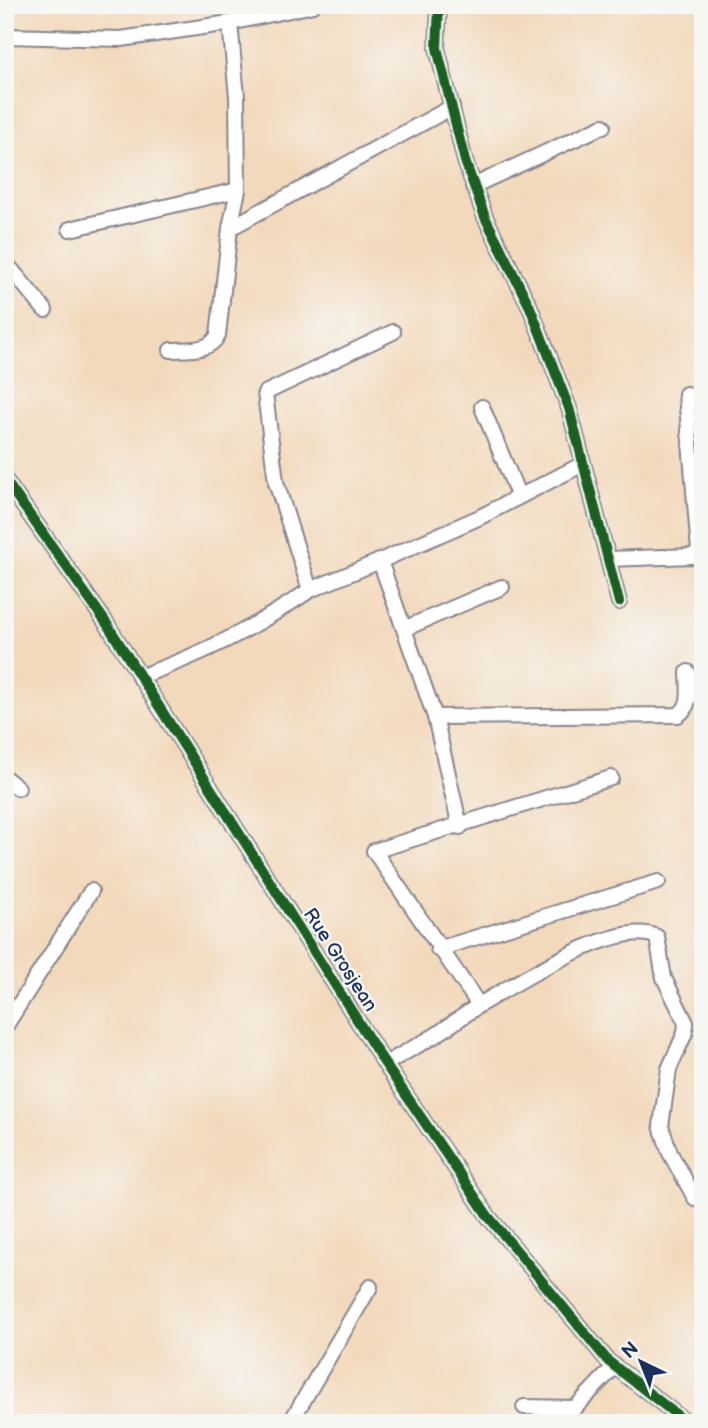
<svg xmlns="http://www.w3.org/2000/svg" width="708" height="1428" font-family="'Balsamiq Sans',sans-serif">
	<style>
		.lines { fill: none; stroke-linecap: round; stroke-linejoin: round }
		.stream { stroke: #65b5e0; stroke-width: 4.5 }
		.street-casing { stroke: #87848d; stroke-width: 18 }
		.street { stroke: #fff; stroke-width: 14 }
		.cycleway-casing { stroke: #f6f6f2; stroke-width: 15 }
		.cycleway { stroke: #1b5e20; stroke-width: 10 }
		.labels { text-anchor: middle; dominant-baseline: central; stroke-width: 5; stroke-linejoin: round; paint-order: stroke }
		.street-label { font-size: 19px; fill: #1b2f5e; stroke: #f6f6f2 }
	</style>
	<rect width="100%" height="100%" fill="#f6f6f2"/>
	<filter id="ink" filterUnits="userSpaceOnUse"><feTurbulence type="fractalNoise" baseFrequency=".0143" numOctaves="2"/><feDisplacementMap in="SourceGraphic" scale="14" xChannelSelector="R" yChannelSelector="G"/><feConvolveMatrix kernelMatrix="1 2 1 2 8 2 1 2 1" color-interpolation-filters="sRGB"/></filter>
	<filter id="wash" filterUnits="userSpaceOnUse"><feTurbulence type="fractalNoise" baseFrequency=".00686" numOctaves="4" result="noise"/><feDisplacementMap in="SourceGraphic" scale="28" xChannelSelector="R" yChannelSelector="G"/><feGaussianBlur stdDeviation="1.57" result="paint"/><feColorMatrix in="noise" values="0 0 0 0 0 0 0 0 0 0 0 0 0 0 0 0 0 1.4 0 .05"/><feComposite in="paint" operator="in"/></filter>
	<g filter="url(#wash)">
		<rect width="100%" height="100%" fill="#f3d9bc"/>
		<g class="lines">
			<!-- stream -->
			<path class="stream" d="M702,5L703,77"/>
		</g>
	</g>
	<g filter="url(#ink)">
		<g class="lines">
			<!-- street casing -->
			<g class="street-casing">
				<g id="street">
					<path d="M439,5L437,48L465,161L485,217L530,307L569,408L619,602"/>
					<path d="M230,23L313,5"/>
					<path d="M5,36L121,39L230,23L237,97L238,190L230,228L218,335C210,352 188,349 171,350"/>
					<path d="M473,186L603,126"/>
					<path d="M230,228L452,107"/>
					<path d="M70,229L238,190"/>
					<path d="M5,262L45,310"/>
					<path d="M482,407L519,497"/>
					<path d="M5,480L107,624L385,1064L488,1216L608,1361L687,1423"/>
					<path d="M608,559L693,556L699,551L686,394"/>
					<path d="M380,561L480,517L583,464"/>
					<path d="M310,590L380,561L435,717L460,827"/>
					<path d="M406,628L502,587"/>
					<path d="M139,677C205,653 251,630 310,590L276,482L265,393L393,332"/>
					<path d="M435,717L678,715C693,706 688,687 688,672"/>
					<path d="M5,778L18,788"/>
					<path d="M438,949L658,882"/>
					<path d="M479,1005C516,984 618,917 657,937L664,978L686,1023L685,1033L669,1069L661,1126L670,1153L695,1198"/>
					<path d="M5,1027L91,891"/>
					<path d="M385,1064L436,1035L479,1005L374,851L611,778"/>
					<path d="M524,1407L575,1408L615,1366"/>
					<path d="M290,1423L370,1287"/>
				</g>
			</g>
			<!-- street -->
			<use href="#street" class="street"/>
			<!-- cycleway casing -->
			<g class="cycleway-casing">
				<g id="cycleway">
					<path d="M439,5L437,48L465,161L485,217L530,307L569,408L619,602"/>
					<path d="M5,480L107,624L385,1064L488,1216L608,1361L687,1423"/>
				</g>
			</g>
			<!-- cycleway -->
			<use href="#cycleway" class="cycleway"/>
		</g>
	</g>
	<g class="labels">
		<!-- street labels -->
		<g class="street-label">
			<text transform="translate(340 960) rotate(57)">Rue Grosjean</text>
		</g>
	</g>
	<!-- margin -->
	<rect width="708" height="1428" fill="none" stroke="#f6f6f2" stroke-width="28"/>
	<!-- north arrow -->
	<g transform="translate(641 1362) rotate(317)" stroke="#f6f6f2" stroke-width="5" paint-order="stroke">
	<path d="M0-5L12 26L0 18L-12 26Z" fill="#1b2f5e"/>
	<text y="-10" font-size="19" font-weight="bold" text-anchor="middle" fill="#1b2f5e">N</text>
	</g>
</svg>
